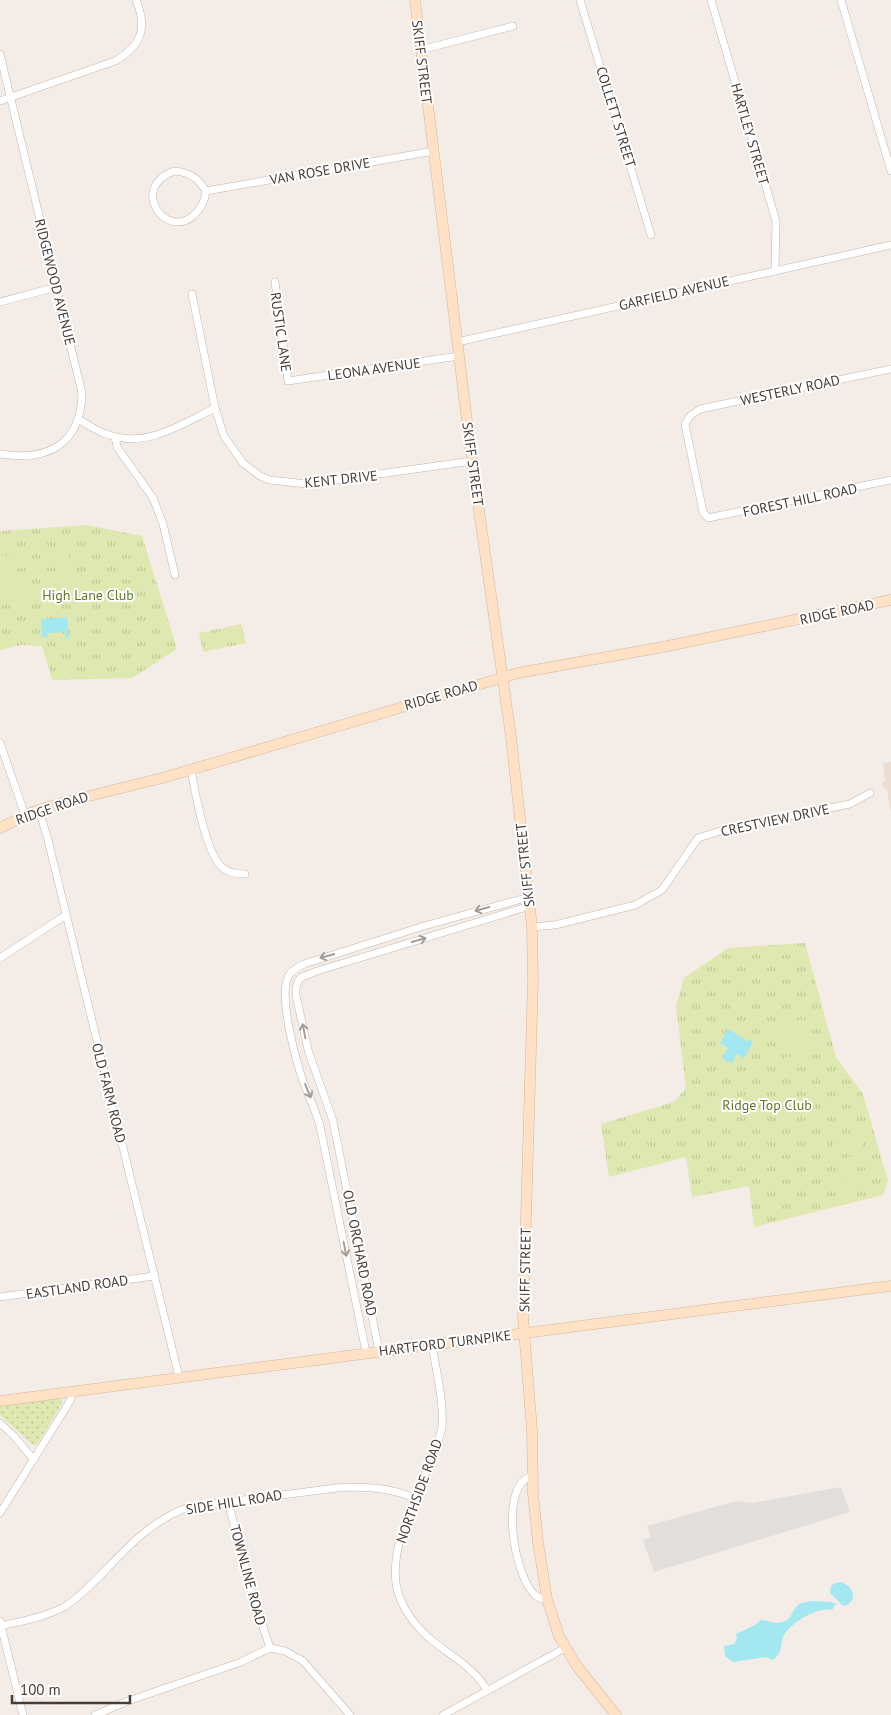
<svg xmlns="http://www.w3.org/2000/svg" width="891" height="1715" font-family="'PT Sans',sans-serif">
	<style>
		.education { fill: #edddd1 }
		.grass { fill: url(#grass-dots) }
		.park { fill: url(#park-tufts) }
		.garden { fill: #dfe8b0 }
		.parking { fill: #e2dedc }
		.water { fill: #a3e7f1 }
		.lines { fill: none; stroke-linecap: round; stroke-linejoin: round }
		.minor-casing { stroke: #c2b5ad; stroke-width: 8 }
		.secondary-casing { stroke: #d7b599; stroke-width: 11 }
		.minor { stroke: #fff; stroke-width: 7 }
		.secondary { stroke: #ffe1c6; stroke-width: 10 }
		.oneway { stroke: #a39e9a }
		.labels { text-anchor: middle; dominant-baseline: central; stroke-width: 4; stroke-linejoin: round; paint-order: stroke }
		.street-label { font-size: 14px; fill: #473c36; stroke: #fff }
		.park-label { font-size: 14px; fill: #5e7a28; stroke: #fff }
	</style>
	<defs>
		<pattern id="grass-dots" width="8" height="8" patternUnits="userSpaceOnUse" patternTransform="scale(1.25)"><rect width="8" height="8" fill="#dfe8b0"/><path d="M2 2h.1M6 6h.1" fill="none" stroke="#c1c898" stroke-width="1.8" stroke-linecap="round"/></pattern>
		<pattern id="park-tufts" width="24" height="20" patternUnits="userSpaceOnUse" patternTransform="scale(1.25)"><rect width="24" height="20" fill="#dfe8b0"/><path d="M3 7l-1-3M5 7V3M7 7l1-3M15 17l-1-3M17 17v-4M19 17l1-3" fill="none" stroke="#c1c898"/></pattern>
	</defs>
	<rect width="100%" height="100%" fill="#f4ede7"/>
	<!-- education -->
	<path class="education" d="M891,762V813L887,789H884L882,782L885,781L883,763Z"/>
	<!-- grass -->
	<path class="grass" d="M54,1398L62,1400V1404L38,1443L34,1446L0,1415V1406Z"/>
	<!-- park -->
	<g class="park">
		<path d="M87,525L142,536L177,649L132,678L52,680L42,646L21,645L0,650V531Z"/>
		<path d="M241,624L246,643L203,652L199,633Z"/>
		<path d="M805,943L836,1057L863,1094L888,1181L883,1195L754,1227L749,1186L692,1197L686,1157L609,1177L601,1124L674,1102L686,1088L676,1006L684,978L728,948Z"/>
	</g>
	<!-- garden -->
	<g class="garden">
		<path d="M69,554V567L42,568L41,555Z"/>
		<path d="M25,555L26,568L0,569V556Z"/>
		<path d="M70,571V584L43,585L42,572Z"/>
		<path d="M27,573V586L0,588V575Z"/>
		<path d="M71,588V601L44,602L43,589Z"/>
		<path d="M28,590V603L0,605V592Z"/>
		<path d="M235,628L237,641L210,647L207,635Z"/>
		<path d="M804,1019L805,1022L809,1021L811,1028L806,1029L807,1031L780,1038L779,1035L775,1036L773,1029L777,1028V1025Z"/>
		<path d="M808,1035L811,1048L783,1054L780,1041Z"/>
		<path d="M811,1052L814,1064L787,1070L784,1058Z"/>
		<path d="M860,1137L864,1149L836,1156L833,1144Z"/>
		<path d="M864,1153L868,1165L840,1172L837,1160Z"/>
		<path d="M868,1169L872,1181L844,1188L841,1176Z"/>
	</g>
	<!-- parking -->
	<path class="parking" d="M841,1487L850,1512L654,1572L643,1540L651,1537L647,1526L736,1501L752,1503Z"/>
	<!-- water -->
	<g class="water">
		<path d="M67,617L69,637L66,638L65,632L48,633V637H42L41,619Z"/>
		<path d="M728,1029L747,1041L749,1039L753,1042L744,1058L737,1054L732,1064L722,1058L728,1048L720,1043Z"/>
		<path d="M841,1582C850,1586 853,1589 853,1599L848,1605L843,1606L830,1593L831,1586L835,1583Z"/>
		<path d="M812,1601L831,1602L836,1604L832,1610C817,1607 792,1622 784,1635C781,1641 782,1645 780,1651C779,1654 775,1658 773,1660L766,1657L733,1662L725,1656L724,1646L734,1644L737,1639L736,1634L755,1625L761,1620C767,1620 771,1623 777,1623C793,1621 789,1615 797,1606C800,1602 807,1602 812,1601Z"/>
	</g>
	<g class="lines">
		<!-- minor casing -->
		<g class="minor-casing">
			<g id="minor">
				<path d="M580,0L651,235"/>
				<path d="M711,0L776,221L775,271"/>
				<path d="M841,0L891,171"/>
				<path d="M420,50L513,26"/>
				<path d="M0,54L82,393C81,444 48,462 0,454"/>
				<path d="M0,101L115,61C141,46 148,29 136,0"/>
				<path d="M174,171C189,172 198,178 206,191C205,200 202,208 194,215C167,241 128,188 174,171Z"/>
				<path d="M206,191L434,151"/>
				<path d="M275,282L288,381L459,356"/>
				<path d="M192,294L215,408L224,436L243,463L260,476L270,480L307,484L472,461"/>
				<path d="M0,302L56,287"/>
				<path d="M457,342L891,245"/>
				<path d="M891,369L700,409L690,416L685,424L703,512L708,518L891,480"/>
				<path d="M78,419C88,425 98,432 109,435C147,448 182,424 215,408"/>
				<path d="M115,437L117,447L153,498L163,524L175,575"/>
				<path d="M0,743L25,815"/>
				<path d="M191,770C195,792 206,855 223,868C229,873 237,874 245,874"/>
				<path d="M39,810L48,840L179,1377"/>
				<path d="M532,927L555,925L635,905L662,890L698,838L733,827L850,804L870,793"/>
				<path d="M0,958L66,915"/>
				<path d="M0,1297L154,1276"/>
				<path d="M432,1344C436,1371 444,1400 442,1427C440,1438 435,1450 431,1460C416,1497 383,1558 400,1598C407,1616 419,1630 434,1642C453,1657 475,1669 487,1690"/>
				<path d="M379,1351L333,1121L308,1050L296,995V989L298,981L302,977L317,971L530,906"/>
				<path d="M366,1352L320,1126C315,1108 306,1091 300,1072C294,1052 278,993 289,975C292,970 298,967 304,964L424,926L529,897"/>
				<path d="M0,1423L14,1436L34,1460"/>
				<path d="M532,1476C498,1485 514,1578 536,1596C539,1598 543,1599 547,1599"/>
				<path d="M228,1502L253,1596L270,1648"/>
				<path d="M0,1513L67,1406L71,1399V1391"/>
				<path d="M0,1621L23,1715"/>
				<path d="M1,1626C22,1621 45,1617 64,1607C77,1599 88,1588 99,1577C126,1549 151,1520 189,1507L344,1487C368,1487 392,1488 414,1498"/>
				<path d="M95,1715L128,1701L241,1662L270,1648L285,1651L303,1661L350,1715"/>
				<path d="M443,1715L565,1648"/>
			</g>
		</g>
		<!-- secondary casing -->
		<g class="secondary-casing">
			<g id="secondary">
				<path d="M415,0L472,461L511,737L532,927L533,981L523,1318L532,1430L533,1494L538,1542L547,1599L559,1636L576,1665L616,1715"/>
				<path d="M0,828L35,811L65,802L166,777L518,673L663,647L891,600"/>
				<path d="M0,1401C297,1360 594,1326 891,1286"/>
			</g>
		</g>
		<!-- minor -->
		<use href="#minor" class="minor"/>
		<!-- secondary -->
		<use href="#secondary" class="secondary"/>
	</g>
	<!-- one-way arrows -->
	<defs><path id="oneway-shaft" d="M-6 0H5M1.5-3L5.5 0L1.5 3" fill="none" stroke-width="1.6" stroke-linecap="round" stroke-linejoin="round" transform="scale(1.25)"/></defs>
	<g class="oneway">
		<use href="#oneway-shaft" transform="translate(482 909) rotate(164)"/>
		<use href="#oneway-shaft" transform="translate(419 940) rotate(-16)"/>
		<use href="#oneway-shaft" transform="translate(327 956) rotate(164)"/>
		<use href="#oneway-shaft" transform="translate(304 1031) rotate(-101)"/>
		<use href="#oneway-shaft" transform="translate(308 1091) rotate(68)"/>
		<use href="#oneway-shaft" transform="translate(345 1249) rotate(79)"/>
	</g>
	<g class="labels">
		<!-- street labels -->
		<g class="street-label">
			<text transform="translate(422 62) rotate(83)">SKIFF STREET</text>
			<text transform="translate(616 117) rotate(73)">COLLETT STREET</text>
			<text transform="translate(750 134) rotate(74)">HARTLEY STREET</text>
			<text transform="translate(320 171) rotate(-10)">VAN ROSE DRIVE</text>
			<text transform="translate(55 282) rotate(76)">RIDGEWOOD AVENUE</text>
			<text transform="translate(674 293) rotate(-13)">GARFIELD AVENUE</text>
			<text transform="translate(281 332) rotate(82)">RUSTIC LANE</text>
			<text transform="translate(374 369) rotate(-8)">LEONA AVENUE</text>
			<text transform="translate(790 390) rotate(-12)">WESTERLY ROAD</text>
			<text transform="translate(473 464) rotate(82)">SKIFF STREET</text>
			<text transform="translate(341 479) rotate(-6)">KENT DRIVE</text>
			<text transform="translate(800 500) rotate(-12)">FOREST HILL ROAD</text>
			<text transform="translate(837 612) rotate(-12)">RIDGE ROAD</text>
			<text transform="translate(441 695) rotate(-16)">RIDGE ROAD</text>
			<text transform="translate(52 808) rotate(-19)">RIDGE ROAD</text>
			<text transform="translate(775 820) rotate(-12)">CRESTVIEW DRIVE</text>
			<text transform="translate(525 865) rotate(-96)">SKIFF STREET</text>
			<text transform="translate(109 1093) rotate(76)">OLD FARM ROAD</text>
			<text transform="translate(360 1253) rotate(79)">OLD ORCHARD ROAD</text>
			<text transform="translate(525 1270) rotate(-89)">SKIFF STREET</text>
			<text transform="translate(77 1287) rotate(-8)">EASTLAND ROAD</text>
			<text transform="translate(445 1343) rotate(-7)">HARTFORD TURNPIKE</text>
			<text transform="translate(419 1491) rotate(-70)">NORTHSIDE ROAD</text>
			<text transform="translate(234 1502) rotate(-9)">SIDE HILL ROAD</text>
			<text transform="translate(248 1575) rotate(75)">TOWNLINE ROAD</text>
		</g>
		<!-- park labels -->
		<g class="park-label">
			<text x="88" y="595">High Lane Club</text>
			<text x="767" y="1105">Ridge Top Club</text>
		</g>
	</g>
	<!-- scale -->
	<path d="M12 1695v8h118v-8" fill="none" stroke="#473c36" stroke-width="2.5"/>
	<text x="20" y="1695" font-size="15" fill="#473c36" stroke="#ffffff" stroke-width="4" paint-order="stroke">100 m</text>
</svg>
